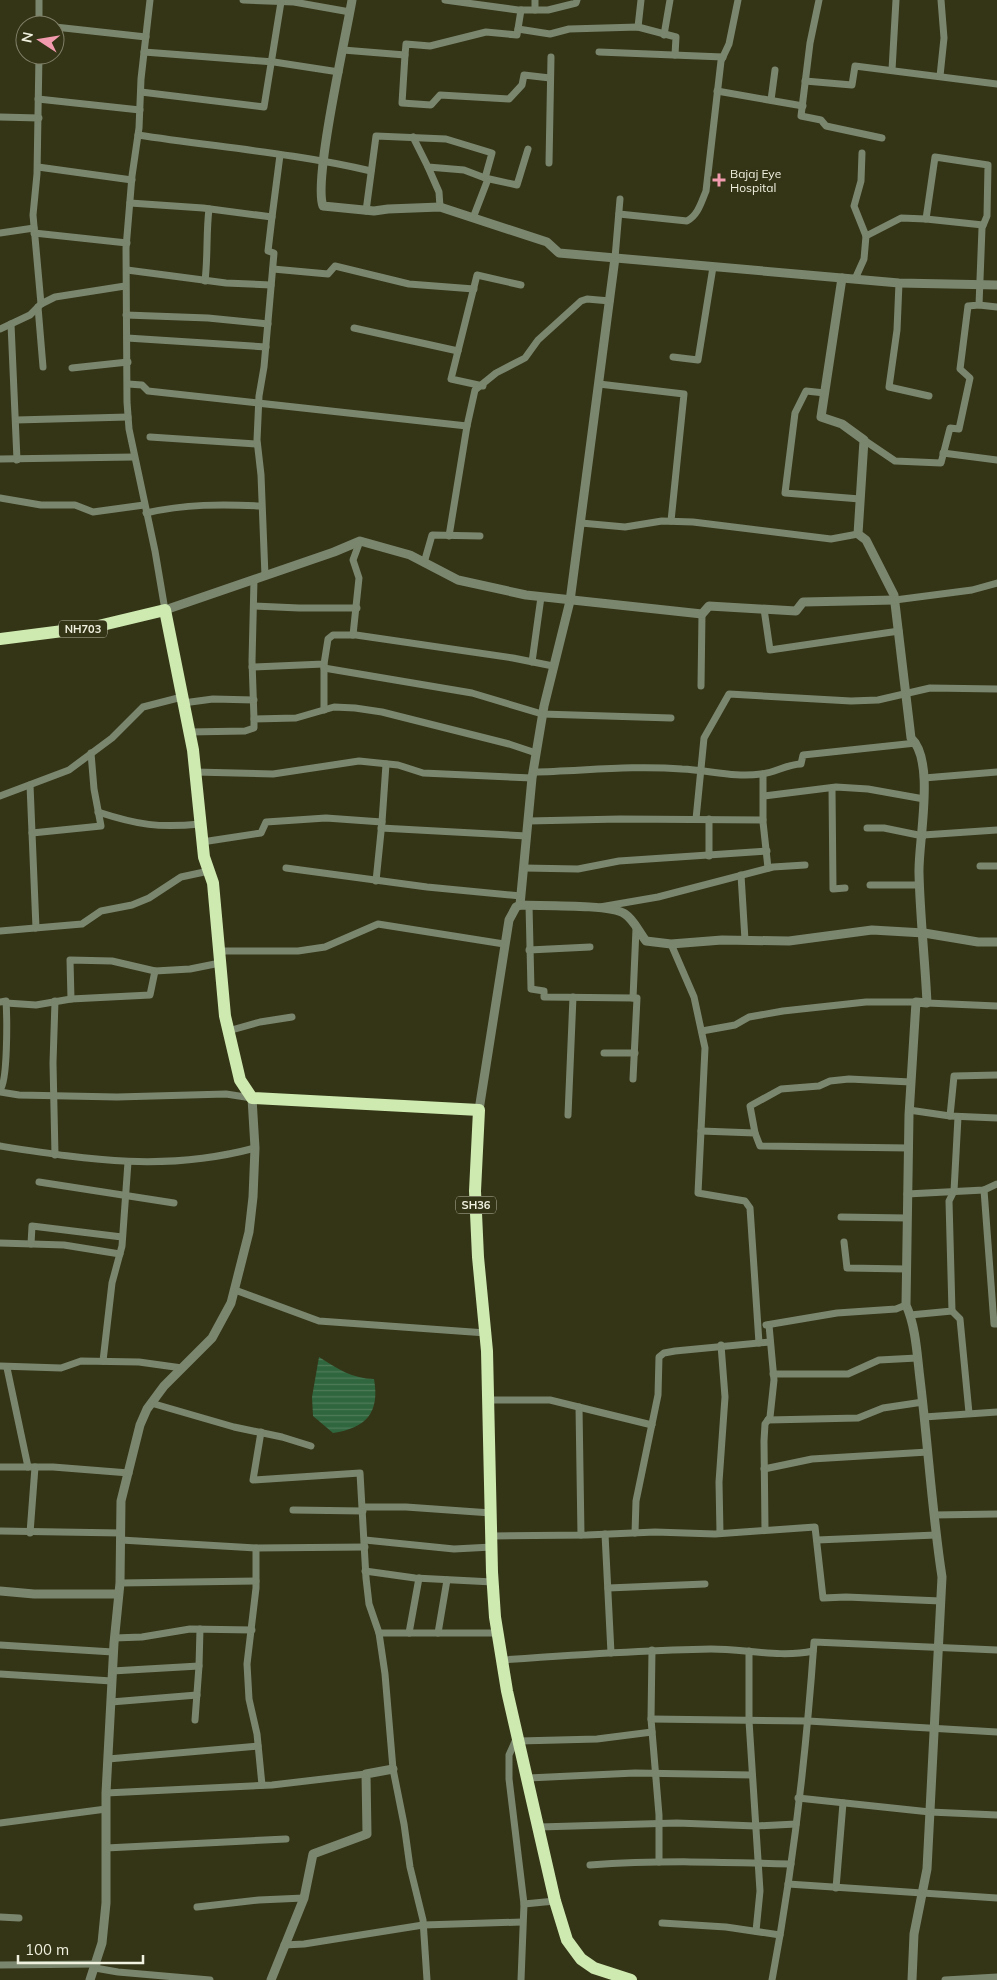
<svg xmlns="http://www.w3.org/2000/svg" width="997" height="1980" font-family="Mulish,sans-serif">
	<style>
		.water { fill: url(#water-rules) }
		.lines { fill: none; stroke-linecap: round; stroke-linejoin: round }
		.minor { stroke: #7a866d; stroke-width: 7 }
		.tertiary { stroke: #7a866d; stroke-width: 9 }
		.trunk { stroke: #ceeab0; stroke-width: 12 }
		.poi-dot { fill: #f29aae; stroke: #343417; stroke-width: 2 }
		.labels { text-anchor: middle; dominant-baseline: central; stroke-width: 5; stroke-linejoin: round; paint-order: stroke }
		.shield { fill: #343417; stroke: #b8b8a3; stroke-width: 1 }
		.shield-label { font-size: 11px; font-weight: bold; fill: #f0f1df }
		.poi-label { font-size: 12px; fill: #f0f1df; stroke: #343417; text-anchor: start }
	</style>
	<defs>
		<pattern id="water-rules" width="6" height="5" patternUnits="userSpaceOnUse" patternTransform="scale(1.25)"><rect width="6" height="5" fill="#30663d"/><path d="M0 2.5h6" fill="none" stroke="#4e7c59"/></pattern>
	</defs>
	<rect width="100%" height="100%" fill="#343417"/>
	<!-- water -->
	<path class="water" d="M319,1357C336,1368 353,1379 374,1379C380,1413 366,1428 333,1433L313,1416L312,1397Z"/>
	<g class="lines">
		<!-- minor -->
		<g class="minor">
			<path d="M39,0V25"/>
			<path d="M150,0L141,79L139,128L132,176L126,248L127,402L129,429L155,551L165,610"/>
			<path d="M243,0L294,2L350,12"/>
			<path d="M445,0L518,10H548L576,3L577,0"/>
			<path d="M535,0V10"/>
			<path d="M819,0L810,43L801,116L821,120L826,126L882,138"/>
			<path d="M55,27L146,37"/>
			<path d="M638,27L641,0"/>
			<path d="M518,29L550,34L569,29L638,27L676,37L675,55"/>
			<path d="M664,35L670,0"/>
			<path d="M343,50L405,55L406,44L430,46L486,32L517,35L521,10"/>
			<path d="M144,52L274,62L339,72"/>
			<path d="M599,52L723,57"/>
			<path d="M39,55L37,174L33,215L41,304"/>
			<path d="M405,55L402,103L431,105L440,95L509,99L522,85L524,75L550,78"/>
			<path d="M892,70L896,0"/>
			<path d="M940,76L944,38L941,0"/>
			<path d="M805,81L852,85L855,66L997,84"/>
			<path d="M717,91L803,106"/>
			<path d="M141,92L264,107L281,2"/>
			<path d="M38,99L140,110"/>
			<path d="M771,100L775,70"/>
			<path d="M0,117L39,118"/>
			<path d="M138,135C216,147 294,153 371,171"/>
			<path d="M413,137L428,167L464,170L485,178L517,185L528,149"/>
			<path d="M549,163L551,57"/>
			<path d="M38,167L132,180"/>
			<path d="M428,167L439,192L440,207"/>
			<path d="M130,203L203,208L272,217L280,155"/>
			<path d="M366,211L376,136L446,139L492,153L485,178"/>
			<path d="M619,214L687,221C698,215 701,203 706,191L721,61L729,44L738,0"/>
			<path d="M473,218L488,179"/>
			<path d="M926,219L983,225"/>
			<path d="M0,233L34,228"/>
			<path d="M34,233L127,243"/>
			<path d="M615,258L620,199"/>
			<path d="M273,269L328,274L335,266L409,284L474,289"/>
			<path d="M127,270L226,283L271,285"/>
			<path d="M855,279L864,259L866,236L854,206L861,181L862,153"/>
			<path d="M205,281C208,256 206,233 209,209"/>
			<path d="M899,283L897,330L889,387L929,396"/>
			<path d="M979,305L997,307"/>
			<path d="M38,307L43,367"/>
			<path d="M126,315L208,318L268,324"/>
			<path d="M11,324L17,460"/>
			<path d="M354,328L458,351"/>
			<path d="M0,329L30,315L41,304L55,297L125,286"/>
			<path d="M127,338L266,347"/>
			<path d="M673,357L698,360L713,267"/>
			<path d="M72,368L128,362"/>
			<path d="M128,384L142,385L148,391L467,426"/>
			<path d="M599,384L684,394L671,521"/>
			<path d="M483,386L451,379L477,275L521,285"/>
			<path d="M825,393L806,391L795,413L785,493L860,499"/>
			<path d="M16,420L128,417"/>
			<path d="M150,437L257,444"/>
			<path d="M864,440L895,461L941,463L950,428L959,429L970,378L960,369L968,306L979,305L982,228L987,216L988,165L935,157L926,219L901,218L866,236"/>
			<path d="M943,453L997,460"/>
			<path d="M0,459L134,457"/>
			<path d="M0,498L41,505H75L93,512L144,505"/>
			<path d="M146,513C185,504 222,504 261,506"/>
			<path d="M581,523L625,527L662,521L693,522L831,539L858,534"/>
			<path d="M449,536L467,426L475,390L496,373L525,358L538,340L581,301L587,299L610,301"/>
			<path d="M424,563L432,535L480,536"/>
			<path d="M265,576L261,475L257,440L259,396L264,367L274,253L268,251L272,217"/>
			<path d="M254,580L252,661L254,719"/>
			<path d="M895,600L972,590L997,583"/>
			<path d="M254,606L299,608H357"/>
			<path d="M764,609L770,650L899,631"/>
			<path d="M353,635L359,578L353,560L360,541"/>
			<path d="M532,662L541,597"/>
			<path d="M324,664V668L472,693L542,714L671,718"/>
			<path d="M252,667L324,664L328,639L333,635H356L513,658L553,666"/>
			<path d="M701,686L702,614"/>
			<path d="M183,703L213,699L254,700"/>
			<path d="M324,710V668"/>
			<path d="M189,732L245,731L254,728V719L296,718L334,707L355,708L382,712L509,744L536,753"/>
			<path d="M195,772L273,774L359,761L398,765L423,773L532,778"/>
			<path d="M533,772C582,771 633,765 682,769C708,770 735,778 761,774C775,773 787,764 801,764L803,755L916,743"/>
			<path d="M763,774V822L768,868"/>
			<path d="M924,778L997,772"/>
			<path d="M30,785L36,928"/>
			<path d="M832,788L833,889L845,888"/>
			<path d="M0,796L69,770L112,738L143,707L182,697"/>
			<path d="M764,796L836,787L868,789L924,799"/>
			<path d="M98,812C138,825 159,828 200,824"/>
			<path d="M696,819L704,738L729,694L851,701L878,700L930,688L997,689"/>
			<path d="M709,819V856"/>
			<path d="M528,821L620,819L763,820"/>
			<path d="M382,822L386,764"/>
			<path d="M381,828L527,836"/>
			<path d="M867,828H884L923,836"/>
			<path d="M32,833L101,826L94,789L91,753"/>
			<path d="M923,835L997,830"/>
			<path d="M202,842L261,833L266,822L326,818L382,822L376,881"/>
			<path d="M980,866H997"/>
			<path d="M286,868L427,887L521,896"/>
			<path d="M524,868L578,869L619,861L767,851"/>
			<path d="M741,875L745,940"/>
			<path d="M870,885H919"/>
			<path d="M529,905L531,989L544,991V997L633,998L636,929"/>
			<path d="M600,907L658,897L773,867L805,865"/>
			<path d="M0,931L82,924L101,911L132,905L149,898L181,877L209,871"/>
			<path d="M671,944L694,997L705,1048L698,1193L745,1201L750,1208L759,1343"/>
			<path d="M529,950L590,947"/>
			<path d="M219,951H298L325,947L378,924L504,944"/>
			<path d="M71,999L70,960L112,961L155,971L190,969L220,963"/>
			<path d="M0,1002L6,1001C7,1016 8,1081 0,1090"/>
			<path d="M6,1003L36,1005L71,999L150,995L155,971"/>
			<path d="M927,1003L997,1006"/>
			<path d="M228,1031L260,1022L292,1017"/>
			<path d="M702,1031L735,1025L749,1017L783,1011L866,1002H916"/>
			<path d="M604,1053H635"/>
			<path d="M633,1079L637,998H633"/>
			<path d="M0,1092L19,1095L117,1097L226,1094L252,1098"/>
			<path d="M909,1110L950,1116L997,1118"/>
			<path d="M568,1115L573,997"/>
			<path d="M950,1116L954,1076L997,1075"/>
			<path d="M701,1131L755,1133L760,1146L909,1148"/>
			<path d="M755,1133L750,1106L781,1089L819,1086L830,1081L849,1079L911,1082"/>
			<path d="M0,1146C90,1160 165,1172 255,1148"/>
			<path d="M55,1155L53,1063L55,1001"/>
			<path d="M39,1182L174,1203"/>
			<path d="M984,1190L994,1324H997"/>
			<path d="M907,1194L984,1190L997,1184"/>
			<path d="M841,1217L907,1218"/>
			<path d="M844,1242L847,1268L906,1269"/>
			<path d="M0,1243L64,1245L120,1254"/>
			<path d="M31,1244L32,1226L122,1237"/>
			<path d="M235,1290L319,1321L486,1333"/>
			<path d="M952,1311L960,1319L969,1413"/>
			<path d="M910,1315L952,1311L949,1201L954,1191L958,1117"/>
			<path d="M766,1325L837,1313L896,1309L906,1305"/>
			<path d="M103,1361L112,1283L122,1246L128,1162"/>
			<path d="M0,1366L61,1368L81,1361L139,1362L182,1368"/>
			<path d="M7,1368L28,1467"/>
			<path d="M773,1374H848L879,1360L917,1358"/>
			<path d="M489,1400H550L652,1425"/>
			<path d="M151,1403L234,1427L282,1437L311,1446"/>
			<path d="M579,1407L581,1535"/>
			<path d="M924,1417L997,1412"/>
			<path d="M768,1420L858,1418L883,1408L923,1402"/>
			<path d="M261,1432L253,1480L360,1473L366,1578L369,1604L379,1633"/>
			<path d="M0,1467H53L129,1473"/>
			<path d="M764,1469L812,1459L928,1452"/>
			<path d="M363,1507H406L491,1513"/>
			<path d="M293,1510L363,1511"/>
			<path d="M934,1515L997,1514"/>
			<path d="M765,1529L764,1441L765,1424L770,1417L774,1380L769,1325"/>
			<path d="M0,1531L121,1533"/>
			<path d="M30,1533L35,1467"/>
			<path d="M635,1533L636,1501L658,1395L659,1357L664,1353L675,1351L770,1342"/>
			<path d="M720,1533L719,1482L725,1397L721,1345"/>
			<path d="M605,1534L611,1653"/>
			<path d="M492,1536L587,1535L655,1532L715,1534L815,1527L823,1598L846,1597L941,1601"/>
			<path d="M121,1540L256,1548L365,1547"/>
			<path d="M365,1540L454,1549L492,1547"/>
			<path d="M817,1540L936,1535"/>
			<path d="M256,1548V1588L247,1664L249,1699L257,1734L262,1785"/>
			<path d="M365,1571L415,1578L493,1582"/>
			<path d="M120,1583L256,1581"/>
			<path d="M608,1588L705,1584"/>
			<path d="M409,1633L419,1578"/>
			<path d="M438,1633L447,1580"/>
			<path d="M114,1638L142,1637L190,1629L252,1630"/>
			<path d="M0,1645L113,1652"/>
			<path d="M652,1650L651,1719L659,1815V1862"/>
			<path d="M749,1651V1721L760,1891L756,1931"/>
			<path d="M502,1660C572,1655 641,1650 711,1649C745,1649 780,1658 813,1651"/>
			<path d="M199,1666L200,1629"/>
			<path d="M112,1671L199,1666L195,1720"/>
			<path d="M0,1674L112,1681"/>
			<path d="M111,1702L197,1695"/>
			<path d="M651,1719L808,1721L997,1732"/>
			<path d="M517,1737L509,1755V1779L524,1904"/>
			<path d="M519,1741L597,1739L652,1732"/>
			<path d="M108,1759L258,1746"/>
			<path d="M528,1778L635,1773L752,1775"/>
			<path d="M106,1793L272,1785L366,1774"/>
			<path d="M798,1798L930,1812L997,1815"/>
			<path d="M0,1823L106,1809"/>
			<path d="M539,1827L677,1823L756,1826L796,1824"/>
			<path d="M106,1848L286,1839"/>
			<path d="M590,1865C657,1860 724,1862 791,1864"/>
			<path d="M788,1884L997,1898"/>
			<path d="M836,1888L843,1803"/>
			<path d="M197,1907L259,1900L304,1898"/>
			<path d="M0,1917L19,1918"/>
			<path d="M662,1923L726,1927L780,1935"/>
			<path d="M284,1945L304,1944L423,1925L522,1922"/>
			<path d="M0,1965L97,1964"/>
			<path d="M95,1968L118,1972L210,1980"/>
			<path d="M427,1980L423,1920L410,1867L404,1824L393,1769L385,1674L379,1633H498"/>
			<path d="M521,1980L524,1904L555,1901"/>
			<path d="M772,1980C793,1869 806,1755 814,1642L997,1650"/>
			<path d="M945,1980L997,1977"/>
		</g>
		<!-- tertiary -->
		<g class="tertiary">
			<path d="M352,0C346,36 313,181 323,206L374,211L388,209L440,207L547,242L559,253L899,283L997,285"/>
			<path d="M842,278L821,417L842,424L864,440L858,534L866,540L894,595L911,738C936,761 918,842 919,873C920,916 925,960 927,1003L916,1002L909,1115L906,1305C916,1327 917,1355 920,1379C928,1445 932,1512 942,1577L927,1869L914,1934L912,1980"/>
			<path d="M165,610L334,552L360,541L410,555L458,580L526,595L702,614L709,606L796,611L803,602L895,600"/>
			<path d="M520,905L532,778L544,706L570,601L615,258"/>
			<path d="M479,1110L509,920L516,907L520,905C541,906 611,904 625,914C634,920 639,932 646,941L671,944L722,940L789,941L872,930L924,933L978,942H997"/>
			<path d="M0,1591L34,1594H118"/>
			<path d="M90,1980L102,1943L106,1903V1793L114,1643L120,1583L121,1501L140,1425L147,1409L164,1386L212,1338L231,1303L249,1232L253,1197L255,1148L252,1098"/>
			<path d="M271,1980L304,1898L313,1854L367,1834L366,1774L393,1769"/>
		</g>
		<!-- trunk -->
		<path class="trunk" d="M0,639L94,627L165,610L193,750L204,857L213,883L225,1016L240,1080L252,1098L479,1110L475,1191L478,1257L487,1351L492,1572L495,1617L507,1691L555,1901L567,1940L581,1959L594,1968L631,1980"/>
	</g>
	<!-- markers -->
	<path class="poi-dot" d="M716.5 172.5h5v5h5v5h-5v5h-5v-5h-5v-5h5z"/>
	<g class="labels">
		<!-- shield labels -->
		<g class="shield">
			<rect x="59" y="620.5" width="48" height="17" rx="4"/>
			<rect x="456" y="1196.5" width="40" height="17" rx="4"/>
		</g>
		<g class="shield-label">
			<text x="83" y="629">NH703</text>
			<text x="476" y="1205">SH36</text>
		</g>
		<!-- poi labels -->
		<g class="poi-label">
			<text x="730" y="173">Bajaj Eye<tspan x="730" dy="14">Hospital</tspan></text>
		</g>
	</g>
	<!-- north arrow -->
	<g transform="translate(40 40) rotate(282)"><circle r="24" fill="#343417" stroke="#7f8067"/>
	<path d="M0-4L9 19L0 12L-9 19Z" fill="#f29aae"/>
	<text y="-8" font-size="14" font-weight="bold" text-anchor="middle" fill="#f0f1df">N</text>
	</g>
	<!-- scale -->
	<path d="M18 1955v8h125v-8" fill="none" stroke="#f0f1df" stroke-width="2.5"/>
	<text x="25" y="1955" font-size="15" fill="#f0f1df" stroke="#343417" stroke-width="4" paint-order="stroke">100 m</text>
</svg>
